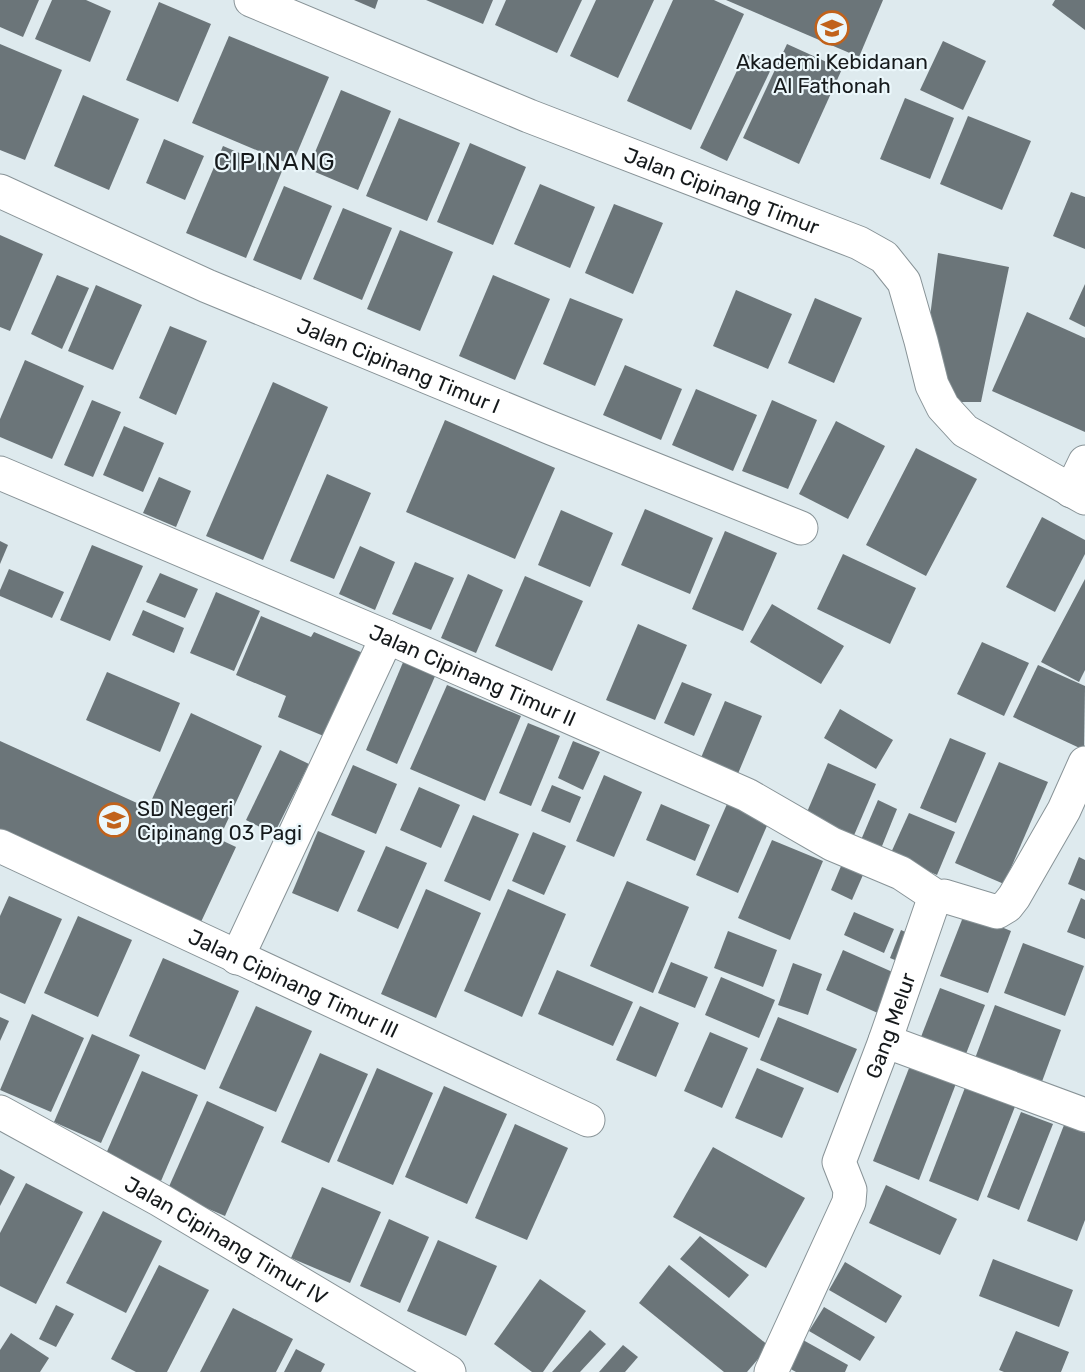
<svg xmlns="http://www.w3.org/2000/svg" width="1085" height="1372" font-family="Rubik,sans-serif">
	<style>
		.building { fill: #6b7579 }
		.lines { fill: none; stroke-linecap: round; stroke-linejoin: round }
		.minor-casing { stroke: #889397; stroke-width: 35 }
		.minor { stroke: #fff; stroke-width: 33 }
		.labels { text-anchor: middle; dominant-baseline: central; stroke-width: 4.5; stroke-linejoin: round; paint-order: stroke }
		.poi-label { font-size: 21px; fill: #161a1c; stroke: #ebf7fb }
		.street-label { font-size: 21px; fill: #161a1c; stroke: #ebf7fb }
		.quarter-label { font-size: 24px; letter-spacing: 1.5px; fill: #161a1c; stroke: #ebf7fb }
	</style>
	<rect width="100%" height="100%" fill="#deeaee"/>
	<!-- building -->
	<g class="building">
		<path d="M0,0H39L23,37L0,27Z"/>
		<path d="M52,0H86L111,11L90,62L35,39Z"/>
		<path d="M354,0H378L375,9Z"/>
		<path d="M426,0H493L483,24Z"/>
		<path d="M506,0H582L557,53L495,25Z"/>
		<path d="M596,0H654L618,78L570,56Z"/>
		<path d="M673,0H714L744,14L691,130L627,101Z"/>
		<path d="M726,0H883L859,57Z"/>
		<path d="M1055,0H1085V30L1052,5Z"/>
		<path d="M159,2L211,24L178,102L126,80Z"/>
		<path d="M229,36L329,77L292,165L192,123Z"/>
		<path d="M943,41L986,61L963,110L920,90Z"/>
		<path d="M0,44L62,70L25,160L0,150Z"/>
		<path d="M787,44L842,69L799,164L743,138Z"/>
		<path d="M745,54L772,67L727,161L700,148Z"/>
		<path d="M341,90L391,111L358,190L308,169Z"/>
		<path d="M83,95L139,119L109,190L54,166Z"/>
		<path d="M905,98L954,118L930,179L880,159Z"/>
		<path d="M968,116L1031,141L1002,210L940,184Z"/>
		<path d="M399,118L460,143L427,221L366,196Z"/>
		<path d="M164,139L204,156L185,200L146,183Z"/>
		<path d="M470,143L526,167L493,245L437,222Z"/>
		<path d="M223,146L282,171L246,258L186,233Z"/>
		<path d="M540,184L595,207L570,268L514,244Z"/>
		<path d="M284,186L332,206L301,280L253,260Z"/>
		<path d="M1071,192L1085,197V249L1053,236Z"/>
		<path d="M614,204L663,223L633,294L585,273Z"/>
		<path d="M343,208L392,228L362,300L313,279Z"/>
		<path d="M400,230L453,252L420,331L367,309Z"/>
		<path d="M0,235L43,254L10,331L0,327Z"/>
		<path d="M938,253L1009,267L981,402H946L928,333Z"/>
		<path d="M57,275L89,288L62,349L31,334Z"/>
		<path d="M493,275L550,299L515,380L459,356Z"/>
		<path d="M1085,284V327L1069,319Z"/>
		<path d="M96,285L142,305L113,370L68,351Z"/>
		<path d="M736,290L792,314L768,369L713,346Z"/>
		<path d="M570,298L623,319L595,386L543,364Z"/>
		<path d="M815,298L862,318L834,383L788,363Z"/>
		<path d="M1027,312L1085,338V432L992,391Z"/>
		<path d="M170,326L207,341L176,415L139,398Z"/>
		<path d="M25,360L84,386L52,459L0,437V419Z"/>
		<path d="M625,365L682,389L661,440L603,415Z"/>
		<path d="M273,382L328,407L263,560L206,536Z"/>
		<path d="M696,389L757,415L733,471L672,445Z"/>
		<path d="M92,400L121,412L93,477L64,465Z"/>
		<path d="M772,400L817,420L788,489L742,471Z"/>
		<path d="M445,420L555,468L515,559L406,512Z"/>
		<path d="M836,421L885,446L848,519L799,494Z"/>
		<path d="M124,426L164,443L143,492L103,475Z"/>
		<path d="M916,448L977,479L926,576L866,545Z"/>
		<path d="M327,474L371,493L334,579L290,561Z"/>
		<path d="M159,477L191,491L176,527L143,513Z"/>
		<path d="M645,509L713,538L690,594L621,565Z"/>
		<path d="M561,510L613,533L590,587L538,565Z"/>
		<path d="M1042,517L1085,540V554L1055,612L1006,587Z"/>
		<path d="M725,531L777,553L743,631L692,609Z"/>
		<path d="M0,541L8,545L0,564Z"/>
		<path d="M92,545L143,566L110,641L60,620Z"/>
		<path d="M360,546L395,562L375,610L339,594Z"/>
		<path d="M843,554L916,588L890,644L817,609Z"/>
		<path d="M415,562L454,578L431,630L392,614Z"/>
		<path d="M9,569L64,592L52,618L0,596V590Z"/>
		<path d="M160,573L198,589L185,618L146,602Z"/>
		<path d="M468,574L503,590L476,653L441,638Z"/>
		<path d="M525,576L583,601L552,671L495,646Z"/>
		<path d="M1085,579V670L1079,682L1041,662Z"/>
		<path d="M216,592L260,611L234,671L190,653Z"/>
		<path d="M772,604L844,646L821,684L750,642Z"/>
		<path d="M143,610L184,628L174,653L132,635Z"/>
		<path d="M261,616L311,637L314,632L363,653L326,737L278,717L286,696L236,675Z"/>
		<path d="M638,624L687,645L655,720L606,700Z"/>
		<path d="M982,642L1029,663L1004,716L957,694Z"/>
		<path d="M404,660L436,674L397,764L366,750Z"/>
		<path d="M1038,665L1085,686L1084,750L1013,717Z"/>
		<path d="M107,672L180,703L160,752L86,720Z"/>
		<path d="M682,682L712,694L694,736L664,723Z"/>
		<path d="M447,685L521,716L485,801L410,769Z"/>
		<path d="M725,701L762,716L737,776L700,760Z"/>
		<path d="M840,709L893,740L876,769L824,738Z"/>
		<path d="M191,713L262,746L219,839L236,847L201,922L0,832V741L148,808Z"/>
		<path d="M528,723L560,736L531,806L499,793Z"/>
		<path d="M950,738L986,753L956,823L920,808Z"/>
		<path d="M573,741L600,752L583,790L558,778Z"/>
		<path d="M280,750L309,764L274,834L246,820Z"/>
		<path d="M999,762L1048,782L1004,884L955,863Z"/>
		<path d="M828,763L876,784L852,840L804,819Z"/>
		<path d="M353,765L397,784L376,834L331,815Z"/>
		<path d="M604,775L642,792L614,857L576,841Z"/>
		<path d="M552,785L581,797L570,823L541,811Z"/>
		<path d="M419,787L460,805L441,848L400,830Z"/>
		<path d="M878,800L897,809L878,856L858,847Z"/>
		<path d="M661,804L710,825L695,861L646,840Z"/>
		<path d="M727,804L769,821L738,893L696,875Z"/>
		<path d="M909,813L955,832L937,875L890,855Z"/>
		<path d="M473,815L519,834L490,901L444,881Z"/>
		<path d="M318,831L365,851L338,912L292,893Z"/>
		<path d="M533,832L566,846L544,895L512,881Z"/>
		<path d="M772,840L823,861L790,940L738,918Z"/>
		<path d="M386,846L427,863L398,929L357,911Z"/>
		<path d="M1079,857L1085,860V891L1068,884Z"/>
		<path d="M844,859L866,868L852,900L831,890Z"/>
		<path d="M627,881L689,907L653,993L590,966Z"/>
		<path d="M426,889L481,913L436,1018L381,994Z"/>
		<path d="M508,889L566,914L522,1017L464,991Z"/>
		<path d="M9,896L62,919L25,1004L0,993V916Z"/>
		<path d="M1081,898L1085,900V939L1067,932Z"/>
		<path d="M854,912L894,929L884,953L844,935Z"/>
		<path d="M965,912L1011,931L988,993L940,976Z"/>
		<path d="M78,916L132,940L98,1017L44,993Z"/>
		<path d="M901,930L919,938L907,965L890,958Z"/>
		<path d="M728,931L777,950L763,987L714,968Z"/>
		<path d="M1023,943L1084,966L1065,1016L1004,993Z"/>
		<path d="M843,950L897,974L880,1014L826,990Z"/>
		<path d="M163,958L239,991L205,1070L129,1036Z"/>
		<path d="M671,962L708,977L695,1008L658,993Z"/>
		<path d="M793,963L822,974L808,1015L778,1005Z"/>
		<path d="M557,970L633,1002L613,1046L538,1014Z"/>
		<path d="M721,977L775,1000L759,1038L705,1015Z"/>
		<path d="M940,988L985,1005L964,1059L919,1042Z"/>
		<path d="M995,1005L1061,1030L1040,1087L974,1061Z"/>
		<path d="M256,1006L312,1031L276,1112L219,1088Z"/>
		<path d="M640,1006L679,1023L656,1077L616,1060Z"/>
		<path d="M32,1014L84,1038L51,1112L0,1090Z"/>
		<path d="M0,1017L9,1021L0,1041Z"/>
		<path d="M778,1017L857,1049L838,1093L760,1060Z"/>
		<path d="M710,1032L748,1048L722,1108L684,1091Z"/>
		<path d="M92,1034L140,1055L101,1143L54,1122Z"/>
		<path d="M320,1053L368,1074L329,1163L281,1142Z"/>
		<path d="M911,1063L957,1081L919,1180L873,1161Z"/>
		<path d="M377,1068L433,1093L393,1185L337,1161Z"/>
		<path d="M757,1068L804,1088L782,1138L735,1118Z"/>
		<path d="M142,1071L198,1095L161,1181L105,1156Z"/>
		<path d="M966,1085L1016,1104L978,1201L929,1181Z"/>
		<path d="M444,1086L507,1114L467,1204L405,1177Z"/>
		<path d="M207,1101L264,1127L225,1216L167,1191Z"/>
		<path d="M1021,1112L1053,1124L1019,1210L987,1197Z"/>
		<path d="M515,1124L568,1148L527,1240L475,1218Z"/>
		<path d="M1064,1125L1085,1133V1220L1077,1241L1027,1221Z"/>
		<path d="M713,1147L805,1198L766,1268L673,1217Z"/>
		<path d="M0,1169L15,1177L0,1206Z"/>
		<path d="M26,1183L83,1212L36,1304L0,1286V1233Z"/>
		<path d="M886,1185L957,1219L940,1255L869,1223Z"/>
		<path d="M322,1187L381,1212L350,1283L291,1258Z"/>
		<path d="M103,1211L162,1241L126,1313L66,1283Z"/>
		<path d="M389,1219L429,1237L400,1303L360,1286Z"/>
		<path d="M700,1236L749,1275L729,1298L680,1259Z"/>
		<path d="M438,1240L497,1266L466,1336L407,1311Z"/>
		<path d="M993,1259L1073,1290L1059,1327L979,1296Z"/>
		<path d="M845,1262L902,1296L886,1323L829,1290Z"/>
		<path d="M159,1265L209,1290L167,1372H136L111,1359Z"/>
		<path d="M669,1265L769,1346L747,1372H724L639,1303Z"/>
		<path d="M540,1279L586,1311L543,1372H532L494,1344Z"/>
		<path d="M56,1305L74,1314L56,1347L39,1339Z"/>
		<path d="M824,1307L875,1337L860,1361L809,1331Z"/>
		<path d="M233,1308L293,1339L276,1372H200Z"/>
		<path d="M590,1330L606,1344L580,1372H552Z"/>
		<path d="M1016,1331L1069,1352L1061,1372H1004L999,1370Z"/>
		<path d="M11,1333L49,1358L40,1372H0V1350Z"/>
		<path d="M803,1340L848,1365L845,1372H796L787,1367Z"/>
		<path d="M623,1345L638,1357L625,1372H599Z"/>
		<path d="M296,1349L325,1364L321,1372H284Z"/>
	</g>
	<g class="lines">
		<!-- minor casing -->
		<g class="minor-casing">
			<g id="minor">
				<path id="s1" d="M251,0L529,116L859,243L884,257L904,282L921,341L932,385L943,407L965,431L1085,498"/>
				<path id="s2" d="M0,191L207,286L551,428L801,528"/>
				<path id="s3" d="M0,473L387,637L747,795L832,844L901,873L937,897"/>
				<path d="M1071,491L1085,462"/>
				<path id="s4" d="M0,846L588,1120"/>
				<path d="M237,958L387,637"/>
				<path d="M885,1041L1085,1115"/>
				<path id="s5" d="M0,1112L160,1200L449,1372"/>
				<path id="s6" d="M771,1372L849,1202L850,1190L839,1162L885,1041L933,902L937,897L944,896L997,912L1007,906L1014,897L1064,810L1085,763"/>
			</g>
		</g>
		<!-- minor -->
		<use href="#minor" class="minor"/>
	</g>
	<!-- icons -->
	<defs>
		<g id="university-ring" transform="scale(1.725)"><circle r="9.5" fill="#ebf7fb" stroke="#c1621b" stroke-width="1.5"/><path d="M0-5L7-2L0 1L-7-2ZM-4 1L0 2.5L4 1V4Q0 6-4 4Z" fill="#c1621b"/></g>
		<g id="school-ring" transform="scale(1.725)"><circle r="9.5" fill="#ebf7fb" stroke="#c1621b" stroke-width="1.5"/><path d="M0-5L7-2L0 1L-7-2ZM-4 1L0 2.5L4 1V4Q0 6-4 4Z" fill="#c1621b"/></g>
	</defs>
	<g fill-rule="evenodd">
		<use href="#university-ring" x="832" y="28"/>
		<use href="#school-ring" x="114" y="820"/>
	</g>
	<g class="labels">
		<!-- poi labels -->
		<g class="poi-label">
			<text x="832" y="61">Akademi Kebidanan<tspan x="832" dy="24">Al Fathonah</tspan></text>
			<text x="137" y="808" text-anchor="start">SD Negeri<tspan x="137" dy="24">Cipinang 03 Pagi</tspan></text>
		</g>
		<!-- street labels -->
		<g class="street-label">
			<text stroke="none"><textPath href="#s1" startOffset="508">Jalan Cipinang Timur</textPath></text>
			<text stroke="none"><textPath href="#s2" startOffset="435">Jalan Cipinang Timur I</textPath></text>
			<text stroke="none"><textPath href="#s3" startOffset="514">Jalan Cipinang Timur II</textPath></text>
			<text stroke="none"><textPath href="#s4" startOffset="324">Jalan Cipinang Timur III</textPath></text>
			<text stroke="none"><textPath href="#s6" startOffset="375">Gang Melur</textPath></text>
			<text stroke="none"><textPath href="#s5" startOffset="260">Jalan Cipinang Timur IV</textPath></text>
		</g>
		<!-- quarter labels -->
		<g class="quarter-label">
			<text x="275" y="162">CIPINANG</text>
		</g>
	</g>
</svg>
